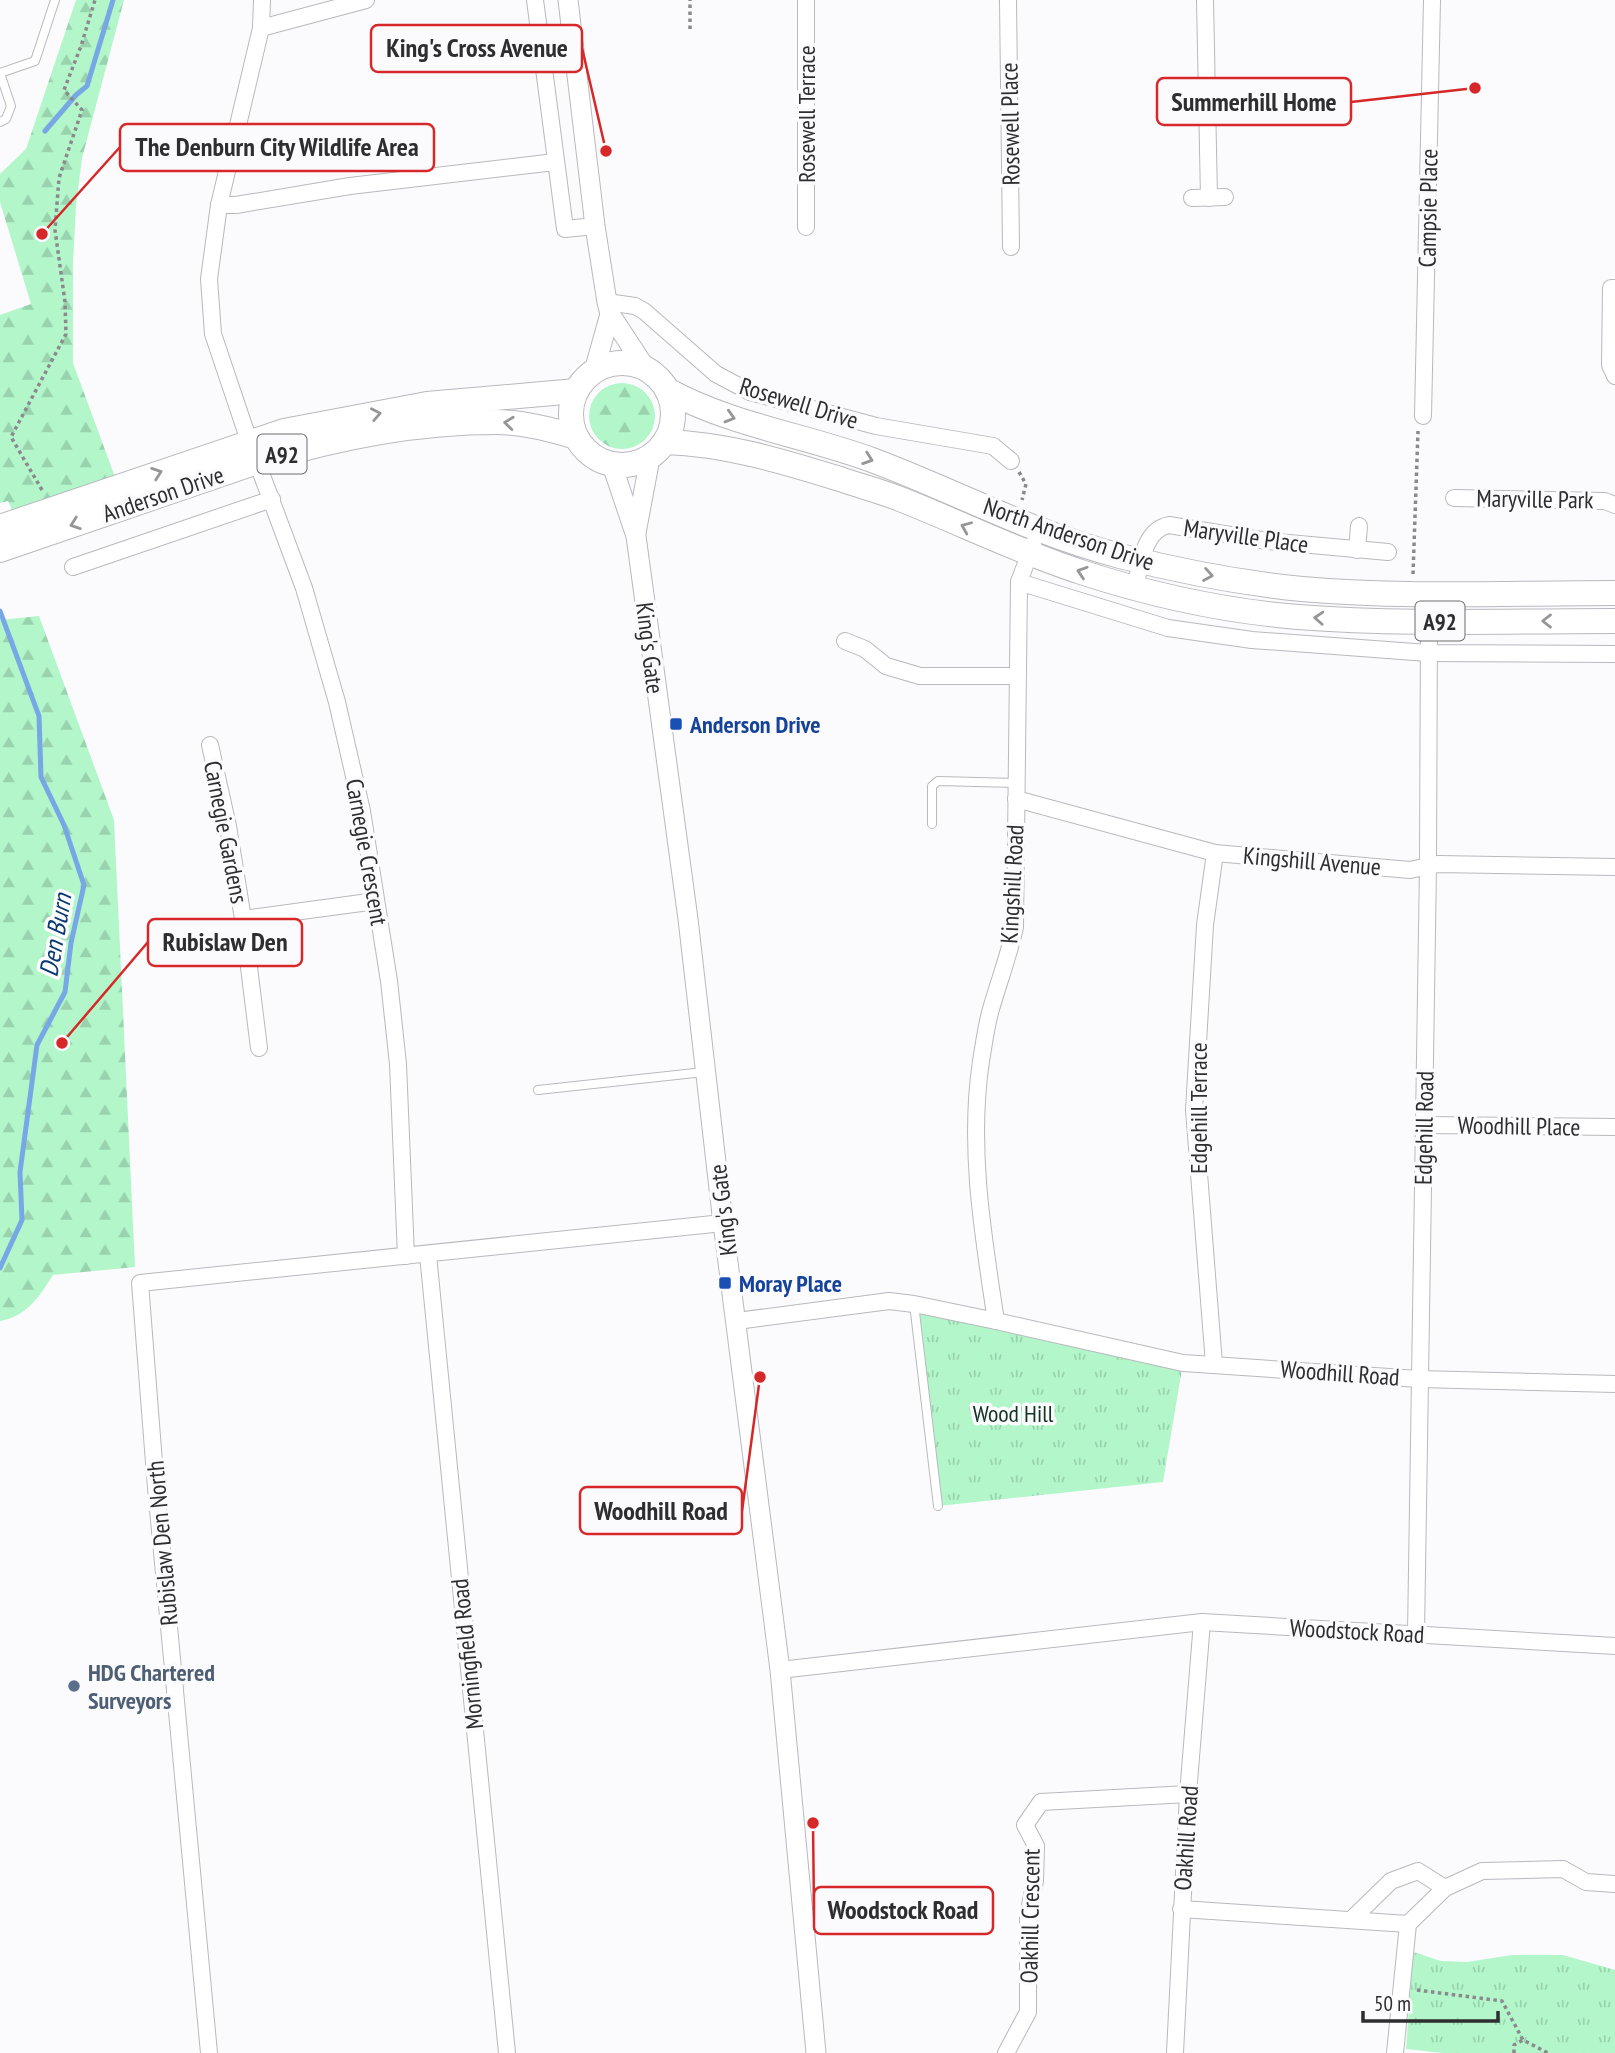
<svg xmlns="http://www.w3.org/2000/svg" width="1615" height="2053" font-family="'PT Sans Narrow',sans-serif">
	<style>
		.grass { fill: url(#grass-tufts) }
		.forest { fill: url(#forest-firs) }
		.lines { fill: none; stroke-linecap: round; stroke-linejoin: round }
		.stream { stroke: #78a7e5; stroke-width: 5 }
		.service-casing { stroke: #b8b9be; stroke-width: 10 }
		.minor-casing { stroke: #b8b9be; stroke-width: 18 }
		.tertiary-casing { stroke: #b8b9be; stroke-width: 21 }
		.primary-casing { stroke: #b8b9be; stroke-width: 26 }
		.path { stroke: #8a8a8d; stroke-width: 3.5; stroke-dasharray: 3.5 3.5; stroke-linecap: butt }
		.service { stroke: #fff; stroke-width: 8 }
		.minor { stroke: #fff; stroke-width: 16 }
		.tertiary { stroke: #fff; stroke-width: 19 }
		.primary { stroke: #fff; stroke-width: 24 }
		.oneway { stroke: #969698 }
		.transit-dot { fill: #1a4fb4; stroke: #fbfbfe; stroke-width: 2.5 }
		.service-dot { fill: #5c6f8a; stroke: #fbfbfe; stroke-width: 2.5 }
		.labels { text-anchor: middle; dominant-baseline: central; stroke-width: 7; stroke-linejoin: round; paint-order: stroke }
		.shield { fill: #fbfbfe; stroke: #6c6c6e; stroke-width: 2 }
		.shield-label { font-size: 23px; font-weight: bold; fill: #2e2e30 }
		.street-label { font-size: 24px; fill: #2e2e30; stroke: #fbfbfe }
		.transit-label { font-size: 24px; font-weight: bold; fill: #164399; stroke: #fbfbfe; text-anchor: start }
		.park-label { font-size: 24px; fill: #123421; stroke: #fbfbfe }
		.service-label { font-size: 24px; font-weight: bold; fill: #4e5e75; stroke: #fbfbfe; text-anchor: start }
		.water-label { font-size: 26px; font-style: italic; fill: #07386f; stroke: #fbfbfe }
		.leader { fill: none; stroke: #d62828; stroke-width: 2.5 }
		.callout-dot { fill: #d62828; stroke: #fbfbfe; stroke-width: 2.5 }
		.callout { fill: #fbfbfe; stroke: #d62828; stroke-width: 2.5 }
		.callout-label { font-size: 26px; text-anchor: middle; font-weight: bold; fill: #2e2e30 }
	</style>
	<defs>
		<pattern id="grass-tufts" width="24" height="20" patternUnits="userSpaceOnUse" patternTransform="scale(1.75)"><rect width="24" height="20" fill="#b2f6ca"/><path d="M3 7l-1-3M5 7V3M7 7l1-3M15 17l-1-3M17 17v-4M19 17l1-3" fill="none" stroke="#99d3ae"/></pattern>
		<pattern id="forest-firs" width="22" height="20" patternUnits="userSpaceOnUse" patternTransform="scale(1.75)"><rect width="22" height="20" fill="#b2f6ca"/><path d="M5 1l3.5 6h-7zM16 11l3.5 6h-7z" fill="#99d3ae"/></pattern>
	</defs>
	<rect width="100%" height="100%" fill="#fbfbfe"/>
	<!-- grass -->
	<g class="grass">
		<path d="M914,1304L1183,1363L1163,1482L938,1506Z"/>
		<path d="M1413,1952L1441,1961L1467,1962L1512,1955H1563L1615,1970V2053H1443L1406,2049Z"/>
	</g>
	<!-- forest -->
	<g class="forest">
		<path d="M76,0H124L82,158L76,206L73,263V363L115,477L12,510L8,501L0,503V315L31,304L0,202V174L26,149Z"/>
		<circle cx="622" cy="416" r="33"/>
		<path d="M39,616L114,820L135,1267L53,1275C40,1296 26,1317 0,1321V620Z"/>
	</g>
	<g class="lines">
		<!-- stream -->
		<g class="stream">
			<path d="M45,131L76,95L87,86L113,0"/>
			<path d="M0,611L39,716L41,777L64,825L84,885L71,943L65,992L37,1045L20,1172L22,1220L0,1268"/>
		</g>
		<!-- service casing -->
		<g class="service-casing">
			<g id="service">
				<path d="M0,73L35,61L55,0"/>
				<path d="M0,73L11,106L6,119L0,122"/>
				<path d="M932,824V786L938,781L1016,783"/>
				<path d="M538,1090L704,1072"/>
				<path d="M914,1304L938,1506"/>
			</g>
		</g>
		<!-- minor casing -->
		<g class="minor-casing">
			<g id="minor">
				<path d="M535,0L565,229L595,226"/>
				<path d="M806,0V227"/>
				<path d="M1008,0L1011,247"/>
				<path d="M1205,0L1209,198"/>
				<path d="M261,28L366,0"/>
				<path d="M1192,198L1225,197"/>
				<path d="M219,205H236L350,186L555,162"/>
				<path d="M1615,288H1611L1610,365L1615,376"/>
				<path d="M607,302L635,306L644,311L716,374L750,392L876,426L993,446L1011,461"/>
				<path d="M1423,416L1432,0"/>
				<path d="M249,441L213,334L209,279L219,205L261,28L262,0"/>
				<path d="M257,462L304,588L337,702L362,811L389,981L398,1064L406,1256"/>
				<path d="M1454,498L1605,501L1615,505"/>
				<path d="M1357,550L1359,526"/>
				<path d="M73,567L272,499"/>
				<path d="M1019,582L1168,628L1252,640L1428,653L1615,654"/>
				<path d="M1135,587C1141,565 1143,530 1169,525L1267,541L1388,552"/>
				<path d="M845,641L865,649L886,666L920,676H1016"/>
				<path d="M210,745L228,826L243,919L259,1048"/>
				<path d="M1016,799L1215,853L1410,870L1438,864L1615,867"/>
				<path d="M243,919L376,901"/>
				<path d="M1424,1125L1615,1127"/>
				<path d="M428,1255L507,2053"/>
				<path d="M737,1321L889,1301L914,1304L996,1321L1183,1363L1419,1379L1615,1384"/>
				<path d="M996,1321C983,1235 968,1148 981,1061C984,1044 986,1026 991,1009C999,981 1009,955 1015,927L1019,582L1033,544"/>
				<path d="M1214,1364L1194,1110L1205,925L1215,853"/>
				<path d="M1416,1634L1428,866L1429,621"/>
				<path d="M780,1670L1202,1622L1615,1646"/>
				<path d="M1181,1909L1408,1924"/>
				<path d="M1351,1920L1391,1881L1418,1871L1445,1888"/>
				<path d="M209,2053L156,1488L140,1283L723,1223"/>
				<path d="M1006,2053L1028,2012V1915L1035,1881L1036,1846L1025,1825L1041,1802L1188,1794"/>
				<path d="M1175,2053L1188,1794L1202,1622"/>
				<path d="M1395,2053L1408,1924L1445,1888L1482,1871L1563,1869L1586,1882L1615,1884"/>
			</g>
		</g>
		<!-- tertiary casing -->
		<g class="tertiary-casing">
			<g id="tertiary">
				<path d="M568,0L595,226L607,302L610,314L646,369"/>
				<path d="M594,371L610,314"/>
				<path d="M612,465L636,536L688,919L723,1223L780,1670L816,2053"/>
				<path d="M636,533L650,458"/>
			</g>
		</g>
		<!-- primary casing -->
		<g class="primary-casing">
			<g id="primary">
				<circle cx="622" cy="414" r="51"/>
				<path d="M667,390C731,425 804,435 872,460C955,491 1034,534 1120,556C1179,571 1241,583 1302,589C1406,598 1511,593 1615,593"/>
				<path d="M665,442C726,444 782,461 840,479C860,486 880,491 900,499C961,523 1019,552 1081,572C1151,595 1225,611 1298,617C1403,625 1510,621 1615,621"/>
				<path d="M0,527L284,431L427,404L576,391"/>
				<path d="M0,550L257,462C334,438 416,422 496,422C523,422 550,429 576,437"/>
			</g>
		</g>
		<!-- path -->
		<g class="path">
			<path d="M690,29V0"/>
			<path d="M1019,472L1026,484L1022,500"/>
			<path d="M42,490L11,437L66,334L65,302L55,230L59,178L82,110L64,90L81,46L95,0"/>
			<path d="M1413,574L1418,431"/>
			<path d="M1417,1990L1502,2001L1523,2040L1548,2053"/>
			<path d="M1514,2053V2045L1523,2040"/>
		</g>
		<!-- service -->
		<use href="#service" class="service"/>
		<!-- minor -->
		<use href="#minor" class="minor"/>
		<!-- tertiary -->
		<use href="#tertiary" class="tertiary"/>
		<!-- primary -->
		<use href="#primary" class="primary"/>
	</g>
	<!-- one-way arrows -->
	<defs><path id="oneway-chevron" d="M-2-3.5L2.5 0L-2 3.5" fill="none" stroke-width="1.6" stroke-linecap="round" stroke-linejoin="round" transform="scale(1.75)"/></defs>
	<g class="oneway">
		<use href="#oneway-chevron" transform="translate(376 414) rotate(-11)"/>
		<use href="#oneway-chevron" transform="translate(730 417) rotate(16)"/>
		<use href="#oneway-chevron" transform="translate(509 423) rotate(-174)"/>
		<use href="#oneway-chevron" transform="translate(868 459) rotate(19)"/>
		<use href="#oneway-chevron" transform="translate(157 473) rotate(-19)"/>
		<use href="#oneway-chevron" transform="translate(75 524) rotate(161)"/>
		<use href="#oneway-chevron" transform="translate(966 527) rotate(-157)"/>
		<use href="#oneway-chevron" transform="translate(1082 572) rotate(-162)"/>
		<use href="#oneway-chevron" transform="translate(1208 575) rotate(10)"/>
		<use href="#oneway-chevron" transform="translate(1319 618) rotate(-177)"/>
		<use href="#oneway-chevron" transform="translate(1547 621) rotate(180)"/>
	</g>
	<!-- markers -->
	<g class="transit-dot">
		<rect x="669" y="717" width="14" height="14" rx="3.5"/>
		<rect x="718" y="1276" width="14" height="14" rx="3.5"/>
	</g>
	<circle class="service-dot" cx="74" cy="1686" r="7"/>
	<g class="labels">
		<!-- shield labels -->
		<g class="shield">
			<rect x="257.5" y="434.5" width="49" height="39" rx="5"/>
			<rect x="1415.5" y="601.5" width="49" height="39" rx="5"/>
		</g>
		<g class="shield-label">
			<text x="282" y="454">A92</text>
			<text x="1440" y="621">A92</text>
		</g>
		<!-- street labels -->
		<g class="street-label">
			<text transform="translate(806 114) rotate(-90)">Rosewell Terrace</text>
			<text transform="translate(1010 124) rotate(-91)">Rosewell Place</text>
			<text transform="translate(1428 208) rotate(-89)">Campsie Place</text>
			<text transform="translate(799 403) rotate(17)">Rosewell Drive</text>
			<text transform="translate(163 494) rotate(-19)">Anderson Drive</text>
			<text transform="translate(1535 499) rotate(1)">Maryville Park</text>
			<text transform="translate(1069 534) rotate(19)">North Anderson Drive</text>
			<text transform="translate(1246 536) rotate(8)">Maryville Place</text>
			<text transform="translate(650 648) rotate(83)">King's Gate</text>
			<text transform="translate(226 832) rotate(79)">Carnegie Gardens</text>
			<text transform="translate(367 852) rotate(80)">Carnegie Crescent</text>
			<text transform="translate(1312 861) rotate(5)">Kingshill Avenue</text>
			<text transform="translate(1012 884) rotate(-87)">Kingshill Road</text>
			<text transform="translate(1198 1108) rotate(-90)">Edgehill Terrace</text>
			<text transform="translate(1519 1126) rotate(1)">Woodhill Place</text>
			<text transform="translate(1424 1128) rotate(-89)">Edgehill Road</text>
			<text transform="translate(723 1210) rotate(-97)">King's Gate</text>
			<text transform="translate(1340 1373) rotate(4)">Woodhill Road</text>
			<text transform="translate(162 1543) rotate(-95)">Rubislaw Den North</text>
			<text transform="translate(1357 1631) rotate(3)">Woodstock Road</text>
			<text transform="translate(467 1654) rotate(-96)">Morningfield Road</text>
			<text transform="translate(1186 1838) rotate(-86)">Oakhill Road</text>
			<text transform="translate(1030 1916) rotate(-89)">Oakhill Crescent</text>
		</g>
		<!-- transit labels -->
		<g class="transit-label">
			<text x="690" y="724">Anderson Drive</text>
			<text x="739" y="1283">Moray Place</text>
		</g>
		<!-- park labels -->
		<g class="park-label">
			<text x="1013" y="1413">Wood Hill</text>
		</g>
		<!-- service labels -->
		<g class="service-label">
			<text x="88" y="1672">HDG Chartered<tspan x="88" dy="28">Surveyors</tspan></text>
		</g>
		<!-- water labels -->
		<g class="water-label">
			<text transform="translate(55 935) rotate(-80)">Den Burn</text>
		</g>
	</g>
	<!-- callouts -->
	<path class="leader" d="M606 151L582 48M1475 88L1351 102M42 234L120 147M62 1043L148 942M760 1377L742 1511M813 1823L814 1910"/>
	<g class="callout-dot">
		<circle cx="606" cy="151" r="7"/>
		<circle cx="1475" cy="88" r="7"/>
		<circle cx="42" cy="234" r="7"/>
		<circle cx="62" cy="1043" r="7"/>
		<circle cx="760" cy="1377" r="7"/>
		<circle cx="813" cy="1823" r="7"/>
	</g>
	<g class="callout">
		<rect x="371" y="25" width="211" height="47" rx="7"/>
		<rect x="1157" y="78" width="194" height="47" rx="7"/>
		<rect x="120" y="124" width="314" height="47" rx="7"/>
		<rect x="148" y="919" width="154" height="47" rx="7"/>
		<rect x="580" y="1487" width="162" height="47" rx="7"/>
		<rect x="814" y="1887" width="179" height="47" rx="7"/>
	</g>
	<g class="callout-label">
		<text x="477" y="57">King's Cross Avenue</text>
		<text x="1254" y="111">Summerhill Home</text>
		<text x="277" y="156">The Denburn City Wildlife Area</text>
		<text x="225" y="951">Rubislaw Den</text>
		<text x="661" y="1520">Woodhill Road</text>
		<text x="903" y="1919">Woodstock Road</text>
	</g>
	<!-- scale -->
	<path d="M1363 2011v10h135v-10" fill="none" stroke="#2e2e30" stroke-width="3.5"/>
	<text x="1374" y="2011" font-size="21" fill="#2e2e30" stroke="#fbfbfe" stroke-width="5" paint-order="stroke">50 m</text>
</svg>
